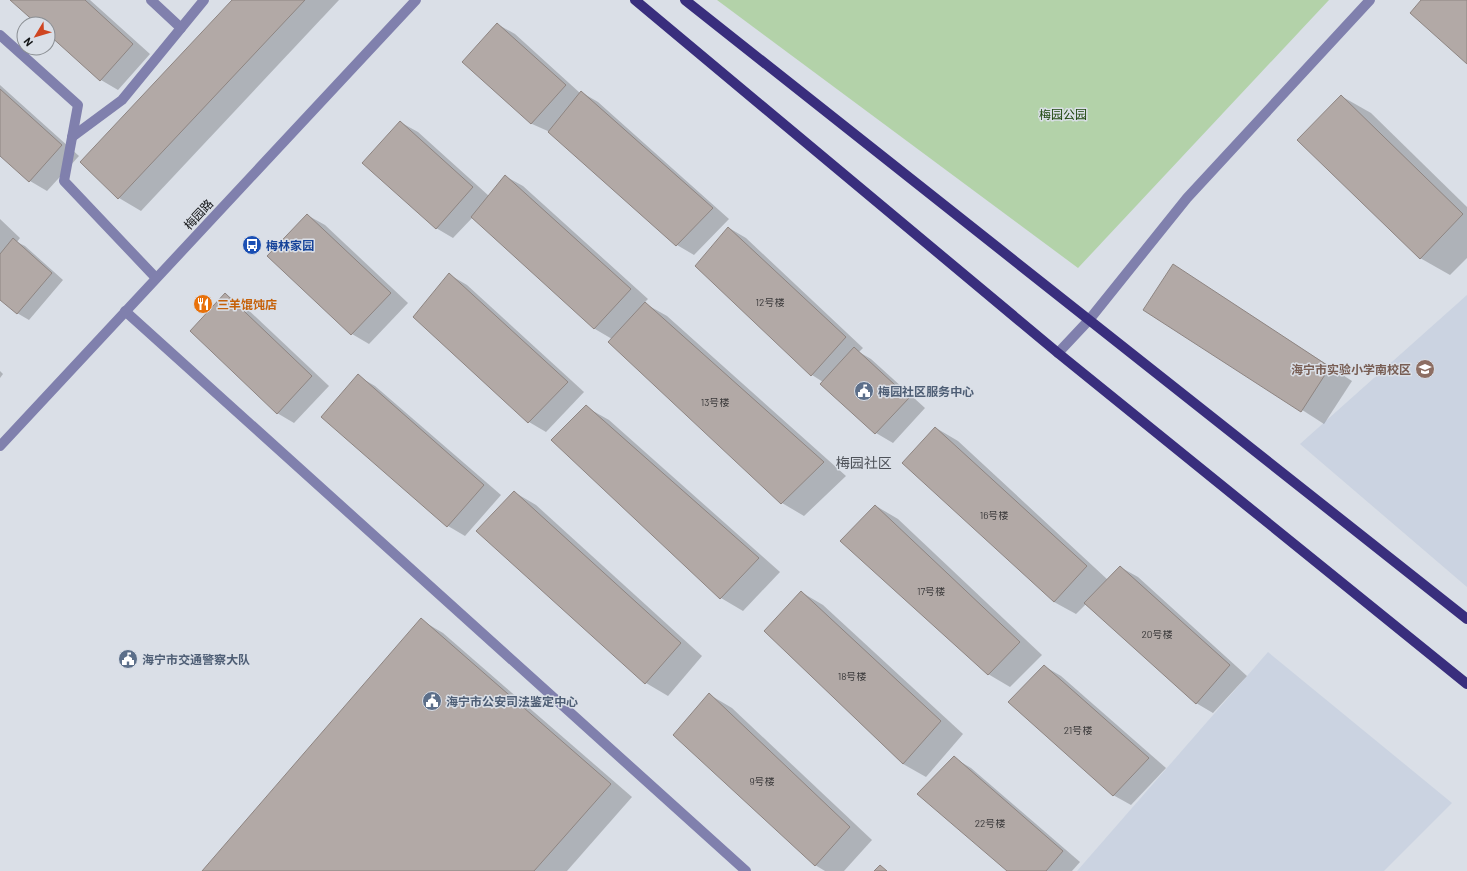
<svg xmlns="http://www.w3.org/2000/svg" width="1467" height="871" font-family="Barlow,'Noto Sans SC',sans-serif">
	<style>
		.built { fill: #cbd3e1 }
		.green { fill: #b3d2a9 }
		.shadow { fill: #0003 }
		.building { fill: #b2a9a6; stroke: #8e8582 }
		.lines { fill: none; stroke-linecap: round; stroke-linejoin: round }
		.minor { stroke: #8080ad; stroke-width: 10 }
		.major { stroke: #392e7d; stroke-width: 10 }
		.labels { text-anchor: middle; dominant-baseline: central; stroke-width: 3; stroke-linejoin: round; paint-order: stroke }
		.number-label { font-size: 10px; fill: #3a393a }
		.park-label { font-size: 12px; fill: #1d460c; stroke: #dadfe7 }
		.street-label { font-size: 12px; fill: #121416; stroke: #dadfe7 }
		.transit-label { font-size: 12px; font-weight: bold; fill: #164399; stroke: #dadfe7; text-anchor: start }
		.food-label { font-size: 12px; font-weight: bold; fill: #c56008; stroke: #dadfe7; text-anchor: start }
		.education-label { font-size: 12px; font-weight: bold; fill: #785e54; stroke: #dadfe7; text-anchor: end }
		.service-label { font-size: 12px; font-weight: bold; fill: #4e5e75; stroke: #dadfe7; text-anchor: start }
		.quarter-label { font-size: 14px; fill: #4e5259; stroke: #dadfe7 }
	</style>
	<rect width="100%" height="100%" fill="#dadfe7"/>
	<!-- built -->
	<g class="built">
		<path d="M1467,295V587L1300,444Z"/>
		<path d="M1268,652L1452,803L1384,871H1077Z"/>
	</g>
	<!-- green -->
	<path class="green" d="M717,0H1329L1078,268Z"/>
	<!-- shadow -->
	<g class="shadow">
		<path d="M12,0H90L150,54L118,90L101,80L48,32V24H39Z"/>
		<path d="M234,0H339L141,211L119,198Z"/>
		<path d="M497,24L515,34L580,93L581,92L598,102L729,219L694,255L677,245L550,132L532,124L464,62Z"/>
		<path d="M0,85L79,156L47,191L30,181L0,154Z"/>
		<path d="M1341,96L1371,113L1467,207V258L1450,275L1420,258Z"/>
		<path d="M400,122L418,132L489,196L505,176L523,186L648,299L644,303L667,316L846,476L804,516L782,503L612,339L595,329L473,217L453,238L436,228Z"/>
		<path d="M307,215L325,225L408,303L369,344L352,334L269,256Z"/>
		<path d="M0,219L20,238L17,242L25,246L63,280L29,320L17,313L0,299Z"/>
		<path d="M729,228L746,238L863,348L859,352L871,359L925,408L893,443L876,433L823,382L812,375L697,266Z"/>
		<path d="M450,275L467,285L584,392L546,432L529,422L415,317Z"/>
		<path d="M1195,279L1352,381L1324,424L1145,309Z"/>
		<path d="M226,295L243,305L329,386L294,423L277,413Z"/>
		<path d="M0,371L3,374L0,378Z"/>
		<path d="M358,376L375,386L501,495L465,536L448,526L323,417Z"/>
		<path d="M586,407L609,420L780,572L743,611L721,598Z"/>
		<path d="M936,428L958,441L1108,580L1120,567L1138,577L1247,676L1213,713L1196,703L1086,604L1076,614L1054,602Z"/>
		<path d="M514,492L536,505L702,656L668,696L646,683Z"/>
		<path d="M876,506L898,519L1042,655L1010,687L988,674Z"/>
		<path d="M801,592L823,605L963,734L926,777L903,764L765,631Z"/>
		<path d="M421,620L443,633L632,797L567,871H203Z"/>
		<path d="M1044,666L1061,676L1166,768L1131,805L1113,795Z"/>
		<path d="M710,695L732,708L872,840L844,871H825L815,865Z"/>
		<path d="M954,758L971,768L1080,862L1072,871H1009Z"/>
	</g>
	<!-- building -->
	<g class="building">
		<path d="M10,0H85L133,44L100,81L48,34V24H37Z"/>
		<path d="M232,0H305L118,199L80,162Z"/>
		<path d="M1421,0H1467V64L1410,13Z"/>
		<path d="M497,23L566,85L531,124L462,62Z"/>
		<path d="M0,89L62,145L29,182L0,156Z"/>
		<path d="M581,91L713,208L676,246L548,132Z"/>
		<path d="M1341,95L1463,214L1420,259L1297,140Z"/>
		<path d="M400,121L473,187L436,229L362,163Z"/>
		<path d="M505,175L631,289L594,329L471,217Z"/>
		<path d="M307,214L391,293L351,335L267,256Z"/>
		<path d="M728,227L846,337L811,376L695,266Z"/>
		<path d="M13,238L52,273L17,314L0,300V254Z"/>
		<path d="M1173,264L1330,367L1301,412L1143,310Z"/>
		<path d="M449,273L568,382L528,423L413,317Z"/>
		<path d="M225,293L312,376L277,414L190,331Z"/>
		<path d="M645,302L824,462L781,504L608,342Z"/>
		<path d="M854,347L909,398L875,434L820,384Z"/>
		<path d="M358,374L484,485L447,527L321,417Z"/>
		<path d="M586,405L759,558L720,599L551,440Z"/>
		<path d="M935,427L1087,566L1054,602L902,463Z"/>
		<path d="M514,491L681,643L645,684L476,531Z"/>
		<path d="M875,505L1020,642L988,675L840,541Z"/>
		<path d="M1120,566L1230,665L1196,704L1084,603Z"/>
		<path d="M801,591L941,721L903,764L764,631Z"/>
		<path d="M421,618L611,784L534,871H202Z"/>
		<path d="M1044,665L1149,758L1113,796L1008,702Z"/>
		<path d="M709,693L850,827L815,866L673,735Z"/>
		<path d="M954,756L1063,851L1046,871H1007L917,794Z"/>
		<path d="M880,865L887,871H874Z"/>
	</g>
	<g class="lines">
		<!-- minor -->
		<g class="minor">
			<path d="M151,0L181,28"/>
			<path d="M0,35L78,105L64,181L156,278"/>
			<path d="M72,137L122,100L204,0"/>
			<path d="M125,311L746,871"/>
			<path d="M1058,353L1089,320L1187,198L1370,0"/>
			<path d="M0,446L416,0"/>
		</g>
		<!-- major -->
		<g class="major">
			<path d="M635,0L1058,353L1467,684"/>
			<path d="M685,0L1467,619"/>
		</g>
	</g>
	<!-- icons -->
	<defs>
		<g id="bus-disc" transform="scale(1)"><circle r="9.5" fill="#1a4fb4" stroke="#dadfe7"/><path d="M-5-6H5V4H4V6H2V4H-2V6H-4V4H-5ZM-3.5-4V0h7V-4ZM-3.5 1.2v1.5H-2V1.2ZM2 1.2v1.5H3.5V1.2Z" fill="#fff"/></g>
		<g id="restaurant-disc" transform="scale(1)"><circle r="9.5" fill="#e8710a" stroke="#dadfe7"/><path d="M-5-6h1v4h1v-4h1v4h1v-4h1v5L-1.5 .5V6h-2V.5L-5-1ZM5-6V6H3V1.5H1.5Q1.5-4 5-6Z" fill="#fff"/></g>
		<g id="school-disc" transform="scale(1)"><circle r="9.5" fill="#8d6e63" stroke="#dadfe7"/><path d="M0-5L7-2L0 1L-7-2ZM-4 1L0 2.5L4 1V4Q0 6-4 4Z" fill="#fff"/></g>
		<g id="civic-disc" transform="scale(1)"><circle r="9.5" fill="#5c6f8a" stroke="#dadfe7"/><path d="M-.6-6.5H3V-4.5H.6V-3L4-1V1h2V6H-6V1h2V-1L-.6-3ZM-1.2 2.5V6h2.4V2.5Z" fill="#fff"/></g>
	</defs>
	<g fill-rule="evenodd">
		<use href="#bus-disc" x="252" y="245"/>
		<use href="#restaurant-disc" x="203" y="304"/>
		<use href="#school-disc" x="1425" y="369"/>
		<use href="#civic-disc" x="864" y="391"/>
		<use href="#civic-disc" x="128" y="659"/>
		<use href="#civic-disc" x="432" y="701"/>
	</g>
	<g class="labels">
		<!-- number labels -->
		<g class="number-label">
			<text x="770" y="302">12号楼</text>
			<text x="715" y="402">13号楼</text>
			<text x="994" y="515">16号楼</text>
			<text x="931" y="591">17号楼</text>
			<text x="1157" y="634">20号楼</text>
			<text x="852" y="676">18号楼</text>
			<text x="1078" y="730">21号楼</text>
			<text x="762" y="781">9号楼</text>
			<text x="990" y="823">22号楼</text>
		</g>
		<!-- park labels -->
		<g class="park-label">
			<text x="1063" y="114">梅园公园</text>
		</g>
		<!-- street labels -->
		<g class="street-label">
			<text transform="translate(198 214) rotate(-47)">梅园路</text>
		</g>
		<!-- transit labels -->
		<g class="transit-label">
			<text x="266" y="245">梅林家园</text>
		</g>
		<!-- food labels -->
		<g class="food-label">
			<text x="217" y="304">三羊馄饨店</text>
		</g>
		<!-- education labels -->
		<g class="education-label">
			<text x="1411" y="369">海宁市实验小学南校区</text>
		</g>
		<!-- service labels -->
		<g class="service-label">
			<text x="878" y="391">梅园社区服务中心</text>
			<text x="142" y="659">海宁市交通警察大队</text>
			<text x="446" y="701">海宁市公安司法鉴定中心</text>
		</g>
		<!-- quarter labels -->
		<g class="quarter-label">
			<text x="864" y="462">梅园社区</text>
		</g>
	</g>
	<!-- north arrow -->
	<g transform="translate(36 36) rotate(232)"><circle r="19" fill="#dadfe7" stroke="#8a8e93"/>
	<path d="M0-3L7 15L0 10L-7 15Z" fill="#cf4521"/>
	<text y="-6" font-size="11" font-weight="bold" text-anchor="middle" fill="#121416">N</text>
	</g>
</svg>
